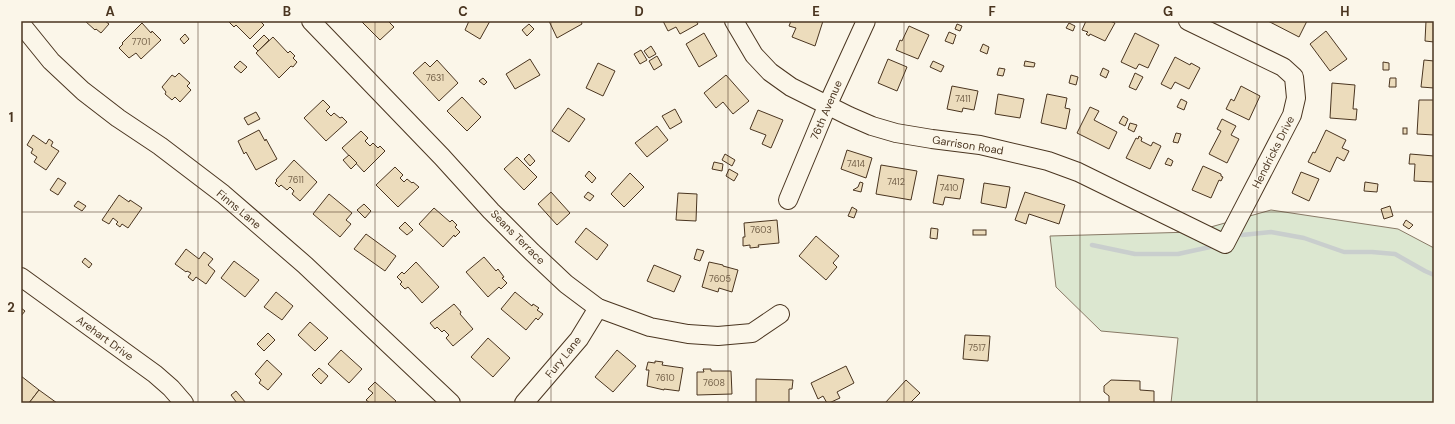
<svg xmlns="http://www.w3.org/2000/svg" width="1455" height="424" font-family="'DM Sans',sans-serif">
	<style>
		.green { fill: #dce7d0; stroke: #887966 }
		.lines { fill: none; stroke-linecap: round; stroke-linejoin: round }
		.stream { stroke: #c9cecd; stroke-width: 4.5 }
		.building { fill: #ecdcbc; stroke: #4a3520 }
		.minor-casing { stroke: #4a3520; stroke-width: 20 }
		.minor { stroke: #fbf6e9; stroke-width: 18 }
		.grid { fill: none; stroke: #4a3520; stroke-width: 1; stroke-opacity: 0.55 }
		.labels { text-anchor: middle; dominant-baseline: central; stroke-width: 3; stroke-linejoin: round; paint-order: stroke }
		.number-label { font-size: 9px; fill: #725f47 }
		.street-label { font-size: 11px; fill: #4a3520; stroke: #fbf6e9 }
		.neatline { fill: none; stroke: #4a3520; stroke-width: 1.5 }
		.grid-label { font-size: 13px; text-anchor: middle; font-weight: bold; fill: #4a3520 }
	</style>
	<rect width="100%" height="100%" fill="#fbf6e9"/>
	<!-- green -->
	<path class="green" d="M1271,210L1398,229L1434,248V403H1171L1178,338L1101,331L1056,287L1050,236L1193,232Z"/>
	<g class="lines">
		<!-- stream -->
		<g class="stream">
			<path d="M1242,235L1271,232L1304,238L1344,252H1372L1395,254L1425,271L1434,275"/>
			<path d="M1092,245L1135,254H1178L1210,247"/>
		</g>
	</g>
	<!-- building -->
	<g class="building">
		<path d="M85,21H105L109,24L101,33L96,29L95,30Z"/>
		<path d="M228,21H260L264,25L250,39L236,25L234,27Z"/>
		<path d="M361,21H388L394,27L380,40Z"/>
		<path d="M469,21H490L480,39L465,30Z"/>
		<path d="M549,21H581L582,24L557,38Z"/>
		<path d="M663,21H696L698,24L680,34L676,27L668,31Z"/>
		<path d="M791,21H823L815,46L792,37L796,28L789,26Z"/>
		<path d="M1086,21H1110L1115,23L1105,41L1090,34L1089,36L1086,34L1088,32L1082,30Z"/>
		<path d="M1268,21H1307L1299,37Z"/>
		<path d="M1426,21H1434V42L1425,41Z"/>
		<path d="M142,23L151,33L152,31L161,40L141,59L136,53L129,58L119,48L123,44L122,43Z"/>
		<path d="M1069,23L1075,26L1073,31L1066,28Z"/>
		<path d="M529,24L534,29L527,36L522,30Z"/>
		<path d="M957,24L962,26L960,31L955,29Z"/>
		<path d="M909,26L929,35L918,59L896,50L900,40L902,41Z"/>
		<path d="M1326,31L1347,59L1330,71L1310,44Z"/>
		<path d="M949,32L956,35L953,44L945,41Z"/>
		<path d="M704,33L717,56L699,67L686,44Z"/>
		<path d="M1135,33L1159,45L1148,68L1139,64L1136,69L1121,62Z"/>
		<path d="M185,34L189,39L184,44L180,39Z"/>
		<path d="M264,35L269,40L258,51L253,46Z"/>
		<path d="M273,37L288,53L290,51L295,56L293,58L297,62L293,67L291,66L279,78L256,53Z"/>
		<path d="M983,44L989,47L987,54L980,51Z"/>
		<path d="M651,46L656,54L649,58L644,51Z"/>
		<path d="M641,50L647,60L640,64L634,54Z"/>
		<path d="M657,56L662,65L654,70L649,61Z"/>
		<path d="M1175,57L1190,65L1191,63L1200,68L1189,89L1175,82L1171,89L1161,84Z"/>
		<path d="M530,59L540,75L515,89L506,74Z"/>
		<path d="M888,59L907,67L897,91L878,83Z"/>
		<path d="M437,60L458,83L439,101L413,73L425,62L430,67Z"/>
		<path d="M1424,60L1434,61V88L1421,87Z"/>
		<path d="M240,61L247,67L241,73L234,67Z"/>
		<path d="M933,61L944,66L941,72L930,67Z"/>
		<path d="M1025,61L1035,63L1034,67L1024,66Z"/>
		<path d="M1383,62L1389,63V70H1383Z"/>
		<path d="M598,63L615,71L603,96L586,88Z"/>
		<path d="M999,68L1005,69L1003,76L997,75Z"/>
		<path d="M1103,68L1109,71L1106,78L1100,75Z"/>
		<path d="M179,73L190,83L187,86L191,90L180,102L175,97L172,100L165,94L166,92L162,87L172,75L175,77Z"/>
		<path d="M1135,73L1143,77L1136,90L1129,87Z"/>
		<path d="M726,75L749,101L733,114L723,102L716,108L704,93Z"/>
		<path d="M1071,75L1078,77L1076,85L1069,83Z"/>
		<path d="M483,78L487,82L484,85L479,81Z"/>
		<path d="M1390,78H1396V87H1389Z"/>
		<path d="M1332,83L1355,85L1353,109H1357L1356,120L1330,118Z"/>
		<path d="M952,86L978,91L974,110L963,108L962,112L947,109Z"/>
		<path d="M1241,86L1260,96L1249,120L1226,109L1231,99L1234,101Z"/>
		<path d="M998,94L1024,99L1020,118L995,114Z"/>
		<path d="M1047,94L1067,98L1065,108L1070,109L1066,129L1041,123Z"/>
		<path d="M462,97L481,117L467,131L447,111Z"/>
		<path d="M1181,99L1187,102L1184,110L1177,107Z"/>
		<path d="M323,100L330,107L326,111L331,116L334,113L340,118L342,117L347,122L326,141L304,118Z"/>
		<path d="M1419,100H1434V135L1417,134Z"/>
		<path d="M1090,107L1099,111L1094,120L1117,132L1109,149L1077,133Z"/>
		<path d="M568,108L585,119L569,142L552,131Z"/>
		<path d="M675,109L682,122L670,129L662,116Z"/>
		<path d="M758,110L783,120L771,148L762,144L766,135L750,129Z"/>
		<path d="M256,112L260,119L248,125L244,118Z"/>
		<path d="M1123,116L1128,119L1125,126L1119,123Z"/>
		<path d="M1222,119L1236,126L1231,135L1239,139L1227,163L1209,154L1221,131L1217,129Z"/>
		<path d="M1130,123L1137,125L1134,132L1128,129Z"/>
		<path d="M657,126L668,140L647,157L635,143Z"/>
		<rect x="1403" y="128" width="4" height="6"/>
		<path d="M259,130L265,141L266,139L277,159L256,170L246,152L244,154L238,141Z"/>
		<path d="M1326,130L1346,140L1342,148L1349,151L1344,161L1337,157L1330,172L1308,162L1313,152L1315,153Z"/>
		<path d="M361,131L368,138L365,141L370,146L373,143L378,148L380,146L385,151L364,172L342,148Z"/>
		<path d="M1176,133L1181,134L1178,143L1173,142Z"/>
		<path d="M33,135L46,144L49,139L53,142L51,146L59,151L46,170L34,162L37,157L31,153L33,149L27,145Z"/>
		<path d="M1139,136L1142,138L1141,141L1151,146L1153,142L1161,146L1150,169L1126,158L1136,138L1138,139Z"/>
		<path d="M847,150L872,158L866,178L841,169Z"/>
		<path d="M529,154L535,161L530,166L524,159Z"/>
		<path d="M725,154L735,160L732,166L722,160Z"/>
		<path d="M1410,154L1434,156V182L1414,181L1415,164H1409Z"/>
		<path d="M349,155L357,163L351,169L343,160Z"/>
		<path d="M517,157L537,177L524,190L504,169Z"/>
		<path d="M1168,158L1173,161L1171,166L1165,164Z"/>
		<path d="M294,160L317,182L300,201L292,194L294,191L290,187L287,190L281,185L279,187L275,183L277,181L276,180Z"/>
		<path d="M714,162L723,164L722,171L712,169Z"/>
		<path d="M881,165L917,171L911,200L876,194Z"/>
		<path d="M1203,166L1221,174V176L1223,177L1221,181L1219,180L1211,198L1192,190Z"/>
		<path d="M395,167L403,175L400,178L404,182L407,179L412,183L413,182L419,187L398,207L376,185Z"/>
		<path d="M729,169L738,174L734,181L726,176Z"/>
		<path d="M589,171L596,178L592,183L585,176Z"/>
		<path d="M1301,172L1319,179L1309,201L1292,193Z"/>
		<path d="M630,173L644,187L624,207L611,194Z"/>
		<path d="M938,175L964,179L960,199L945,197L943,205L933,203Z"/>
		<path d="M58,178L66,183L58,195L50,190Z"/>
		<path d="M860,182L863,183L861,192L853,190L858,187Z"/>
		<path d="M1365,182L1378,184L1377,192L1364,191Z"/>
		<path d="M984,183L1010,187L1006,208L981,203Z"/>
		<path d="M551,192L570,213L557,225L538,204Z"/>
		<path d="M588,192L594,196L590,201L584,197Z"/>
		<path d="M1025,192L1065,205L1059,224L1029,214L1026,224L1015,220Z"/>
		<path d="M678,193L697,194L696,221L676,220Z"/>
		<path d="M329,194L352,213L346,220L351,224L340,237L313,214Z"/>
		<path d="M119,195L129,202L130,200L142,208L128,228L122,224L120,227L116,224L118,222L113,218L109,224L102,220Z"/>
		<path d="M78,201L86,206L82,211L74,206Z"/>
		<path d="M364,204L371,211L365,218L357,210Z"/>
		<path d="M1390,206L1393,216L1384,219L1381,209Z"/>
		<path d="M852,207L857,210L854,218L848,216Z"/>
		<path d="M434,208L450,222L452,220L457,225L455,227L460,232L455,237L454,235L443,247L419,224Z"/>
		<path d="M777,220L779,243L758,245L759,247L750,248V245L743,246V237H745L744,223Z"/>
		<path d="M1406,220L1413,225L1409,229L1403,225Z"/>
		<path d="M405,222L413,230L407,235L399,228Z"/>
		<path d="M586,228L608,245L597,260L575,242Z"/>
		<path d="M931,228L938,229L937,239L930,238Z"/>
		<rect x="973" y="230" width="13" height="5"/>
		<path d="M366,234L396,256L385,271L354,249Z"/>
		<path d="M816,236L839,256L833,263L837,267L826,280L799,256Z"/>
		<path d="M186,249L199,259L204,252L213,259L208,265L215,271L206,284L196,277L193,281L188,277L191,273L187,271L186,272L175,264Z"/>
		<path d="M697,249L704,251L700,261L694,259Z"/>
		<path d="M484,257L496,271L498,269L504,277L502,278L507,283L501,289L499,287L488,297L466,272Z"/>
		<path d="M85,258L92,264L89,268L82,262Z"/>
		<path d="M234,261L259,280L245,297L221,278Z"/>
		<path d="M416,262L439,287L422,303L408,287L405,289L400,284L402,282L397,277L402,272L404,274Z"/>
		<path d="M709,262L723,265V266L738,270L732,292L719,288L718,292L702,287Z"/>
		<path d="M654,265L681,276L674,292L647,281Z"/>
		<path d="M276,292L293,306L282,320L264,307Z"/>
		<path d="M515,292L532,306L533,304L539,308L537,310L543,314L538,320L536,318L526,330L501,309Z"/>
		<path d="M454,304L461,312L460,314L473,329L453,346L446,338L449,335L444,330L442,332L437,327L435,329L430,323Z"/>
		<path d="M21,308L25,311L21,316Z"/>
		<path d="M310,322L328,338L315,351L298,335Z"/>
		<path d="M268,333L275,340L264,351L257,344Z"/>
		<path d="M965,335L990,336L988,361L963,359Z"/>
		<path d="M488,338L510,358L493,377L471,357Z"/>
		<path d="M341,350L362,369L349,383L328,364Z"/>
		<path d="M617,350L636,366L613,392L595,377Z"/>
		<path d="M267,360L282,374L268,390L259,383L261,380L255,374Z"/>
		<path d="M655,361L663,362L662,365L683,368L679,391L664,389V390L647,386L649,370H646L648,362L655,363Z"/>
		<path d="M846,366L854,383L837,392L840,398L829,403H827L823,396L818,399L811,383Z"/>
		<path d="M319,368L328,376L321,384L312,375Z"/>
		<path d="M703,369H711V371H731L732,394L697,395V372H704Z"/>
		<path d="M21,376L39,390L29,403H21Z"/>
		<path d="M756,379L793,380L792,389H789V403H756Z"/>
		<path d="M906,380L920,393L910,403H885Z"/>
		<path d="M1111,380L1140,381V390L1154,391V403H1109V396L1104,392V386Z"/>
		<path d="M375,382L396,401L394,403H370L366,400L373,393L368,389Z"/>
		<path d="M39,390L57,403H29Z"/>
		<path d="M236,391L246,403H237L231,395Z"/>
	</g>
	<g class="lines">
		<!-- minor casing -->
		<g class="minor-casing">
			<g id="minor">
				<path d="M311,21L442,157L491,211L532,252L566,284L598,308L650,327L688,334L718,336L752,333L780,314"/>
				<path d="M734,21L754,55L770,72L791,87L849,116L872,126L896,133L932,139L980,145L1048,161L1078,172L1225,244L1292,115L1296,98L1294,77L1283,67L1188,21"/>
				<path d="M21,24L51,61L83,91L118,118L160,146L223,194L305,265L451,403"/>
				<path d="M788,200L828,104L866,21"/>
				<path d="M21,277L155,374L171,388L184,403"/>
				<path d="M524,403L579,339L598,308"/>
			</g>
		</g>
		<!-- minor -->
		<use href="#minor" class="minor"/>
	</g>
	<!-- grid -->
	<path class="grid" d="M198,21V403M375,21V403M551,21V403M728,21V403M904,21V403M1080,21V403M1257,21V403M21,212H1434"/>
	<g class="labels">
		<!-- number labels -->
		<g class="number-label">
			<text x="141" y="42">7701</text>
			<text x="435" y="78">7631</text>
			<text x="963" y="99">7411</text>
			<text x="856" y="164">7414</text>
			<text x="296" y="180">7611</text>
			<text x="896" y="182">7412</text>
			<text x="949" y="188">7410</text>
			<text x="761" y="230">7603</text>
			<text x="720" y="279">7605</text>
			<text x="977" y="348">7517</text>
			<text x="665" y="378">7610</text>
			<text x="714" y="383">7608</text>
		</g>
		<!-- street labels -->
		<g class="street-label">
			<text transform="translate(826 110) rotate(-67)">76th Avenue</text>
			<text transform="translate(968 145) rotate(9)">Garrison Road</text>
			<text transform="translate(1273 152) rotate(-63)">Hendricks Drive</text>
			<text transform="translate(239 209) rotate(40)">Finns Lane</text>
			<text transform="translate(518 237) rotate(45)">Seans Terrace</text>
			<text transform="translate(105 338) rotate(36)">Arehart Drive</text>
			<text transform="translate(563 357) rotate(-51)">Fury Lane</text>
		</g>
	</g>
	<!-- border -->
	<rect width="1455" height="424" fill="none" stroke="#fbf6e9" stroke-width="44"/>
	<rect x="22" y="22" width="1411" height="380" class="neatline"/>
	<g class="grid-label">
		<text x="110" y="16">A</text>
		<text x="287" y="16">B</text>
		<text x="463" y="16">C</text>
		<text x="639" y="16">D</text>
		<text x="816" y="16">E</text>
		<text x="992" y="16">F</text>
		<text x="1168" y="16">G</text>
		<text x="1345" y="16">H</text>
		<text x="11" y="122">1</text>
		<text x="11" y="312">2</text>
	</g>
</svg>
